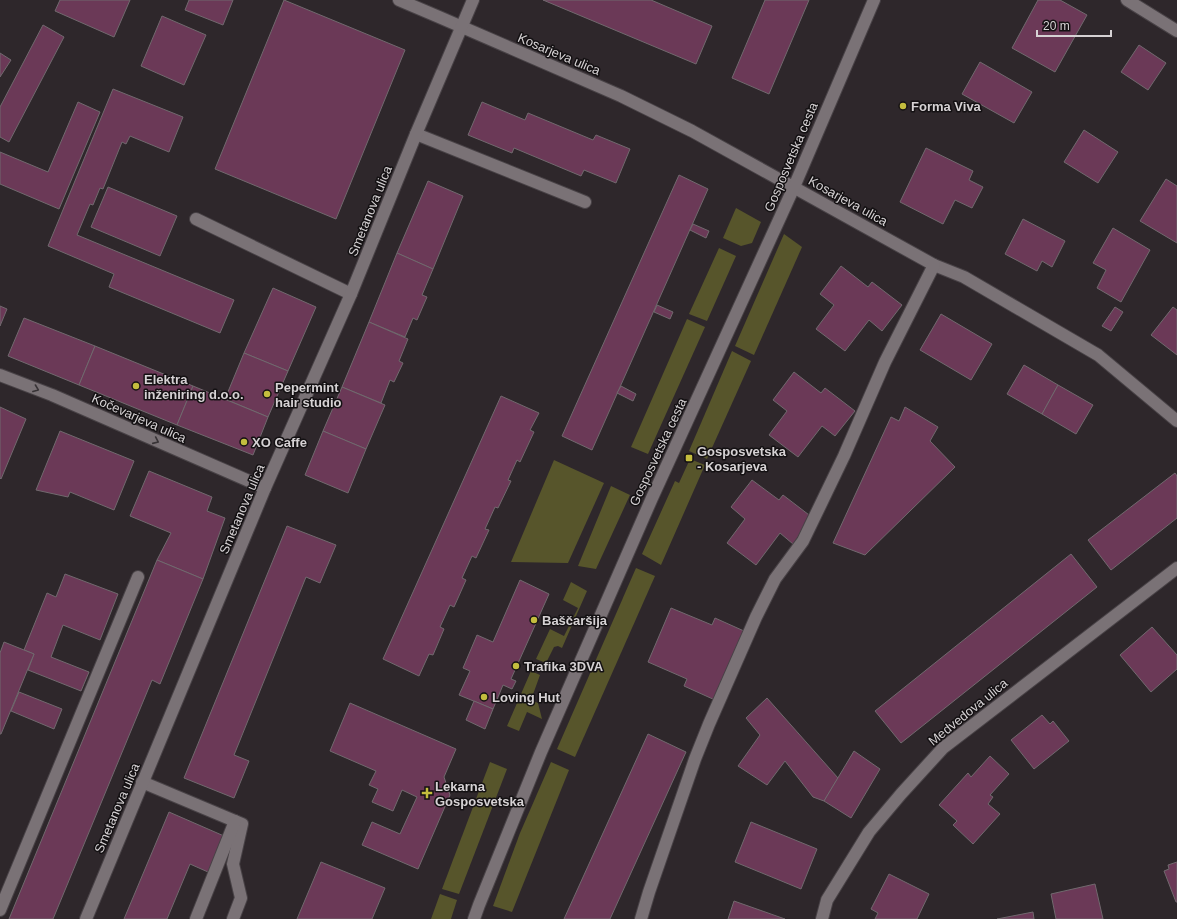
<svg xmlns="http://www.w3.org/2000/svg" width="1177" height="919" font-family="Helvetica,sans-serif">
	<style>
		.green { fill: #57552b }
		.building { fill: #6b3957; stroke: #71696e }
		.lines { fill: none; stroke-linecap: round; stroke-linejoin: round }
		.minor-casing { stroke: #484246; stroke-width: 14 }
		.minor { stroke: #7a7276; stroke-width: 12 }
		.oneway { stroke: #383336 }
		.poi-dot { fill: #c4bd3e; stroke: #141113; stroke-width: 1.5 }
		.labels { text-anchor: middle; dominant-baseline: central; stroke-width: 3; stroke-linejoin: round; paint-order: stroke }
		.street-label { font-size: 13px; fill: #d6d2d4; stroke: #141113 }
		.poi-label { font-size: 13px; font-weight: bold; fill: #d6d2d4; stroke: #141113; text-anchor: start }
	</style>
	<rect width="100%" height="100%" fill="#2e272b"/>
	<!-- green -->
	<g class="green">
		<path d="M736,208L761,222L752,243L741,246L723,238Z"/>
		<path d="M784,234L802,247L754,355L735,346Z"/>
		<path d="M719,248L736,256L707,321L689,314Z"/>
		<path d="M687,319L705,327L648,454L631,447Z"/>
		<path d="M732,351L751,361L707,459L689,451Z"/>
		<path d="M690,459L705,465L661,565L642,554L675,481L679,483Z"/>
		<path d="M554,460L604,483L568,563L511,562Z"/>
		<path d="M611,486L630,495L596,569L578,566Z"/>
		<path d="M636,568L655,576L575,757L557,749Z"/>
		<path d="M571,582L587,591L562,648L558,646L554,647L546,663L536,659L550,629L564,636L578,608L563,600Z"/>
		<path d="M531,671L540,675L531,700L538,703L542,719L527,712L519,731L507,726Z"/>
		<path d="M490,762L507,769L459,894L442,889Z"/>
		<path d="M551,762L569,770L512,912L493,906L520,833Z"/>
		<path d="M440,894L457,900L451,919H431Z"/>
	</g>
	<!-- building -->
	<g class="building">
		<path d="M60,0H130L114,37L55,11Z"/>
		<path d="M189,0H233L223,25L185,10Z"/>
		<path d="M284,0L405,50L336,219L215,169Z"/>
		<path d="M543,0H651L712,26L696,64Z"/>
		<path d="M765,0H809L769,94L732,78Z"/>
		<path d="M1038,0H1060L1087,15L1055,72L1012,48Z"/>
		<path d="M162,16L206,35L184,85L141,66Z"/>
		<path d="M43,25L64,37L9,142L0,137V107Z"/>
		<path d="M1139,45L1166,63L1148,90L1121,72Z"/>
		<path d="M0,53L11,60L0,77Z"/>
		<path d="M980,62L1032,92L1014,123L962,94Z"/>
		<path d="M113,89L183,117L169,152L130,136L126,144L122,142L103,189L100,188L93,205L90,204L77,235L234,300L220,333L109,287L114,274L48,246Z"/>
		<path d="M78,102L100,112L59,209L0,184V152L48,172Z"/>
		<path d="M482,102L525,120L528,113L593,140L596,135L630,149L616,183L584,170L581,176L514,148L512,153L468,135Z"/>
		<path d="M1084,130L1118,152L1098,183L1064,162Z"/>
		<path d="M926,148L973,171L969,180L983,187L972,208L955,200L943,224L900,202Z"/>
		<path d="M679,175L708,189L592,450L562,436Z"/>
		<path d="M1166,179L1177,186V243L1140,221Z"/>
		<path d="M428,181L463,196L433,269L397,253Z"/>
		<path d="M108,187L177,216L160,256L91,227Z"/>
		<path d="M1023,219L1065,241L1052,267L1042,261L1037,271L1005,254Z"/>
		<path d="M693,224L709,231L706,238L690,230Z"/>
		<path d="M1113,228L1150,250L1121,302L1097,288L1106,270L1093,263Z"/>
		<path d="M397,253L433,269L422,295L427,297L417,320L413,318L405,337L369,322Z"/>
		<path d="M841,266L868,287L872,282L902,305L882,331L869,320L845,351L816,329L834,305L820,294Z"/>
		<path d="M273,288L316,307L288,371L244,353Z"/>
		<path d="M657,305L673,312L670,319L654,312Z"/>
		<path d="M0,306L7,309L0,326Z"/>
		<path d="M1115,307L1123,312L1111,331L1102,326Z"/>
		<path d="M1173,307L1177,310V355L1151,335Z"/>
		<path d="M941,314L992,344L971,380L920,350Z"/>
		<path d="M24,318L95,346L79,385L8,356Z"/>
		<path d="M369,322L408,339L399,361L403,363L394,382L390,380L381,403L342,387Z"/>
		<path d="M95,346L193,386L177,425L79,385Z"/>
		<path d="M244,353L288,371L268,417L225,399Z"/>
		<path d="M1024,365L1058,385L1042,414L1007,394Z"/>
		<path d="M794,372L821,393L825,388L855,411L835,436L822,426L798,457L769,435L787,411L773,400Z"/>
		<path d="M1058,385L1093,405L1076,434L1042,414Z"/>
		<path d="M193,386L268,417L253,455L177,425Z"/>
		<path d="M621,386L636,394L633,401L617,393Z"/>
		<path d="M342,387L385,405L366,449L323,431Z"/>
		<path d="M501,396L539,413L530,430L534,432L520,462L517,460L508,480L511,481L498,508L495,507L485,529L489,530L476,558L472,556L462,578L466,580L454,607L450,605L440,627L444,629L433,655L429,654L419,676L383,659Z"/>
		<path d="M0,407L26,419L1,479L0,478Z"/>
		<path d="M905,407L938,427L930,441L955,467L865,555L833,543L891,417L899,421Z"/>
		<path d="M60,431L134,461L114,510L70,492L68,497L36,490Z"/>
		<path d="M323,431L366,449L348,493L305,475Z"/>
		<path d="M149,471L212,497L207,511L225,518L203,579L157,560L171,533L130,516Z"/>
		<path d="M1175,473L1177,476V518L1111,570L1088,540Z"/>
		<path d="M752,480L779,500L783,495L813,518L793,544L780,533L756,565L727,543L745,519L731,507Z"/>
		<path d="M287,526L336,545L320,583L306,577L234,755L249,761L234,798L184,778Z"/>
		<path d="M1071,554L1097,587L901,743L875,711Z"/>
		<path d="M157,560L203,579L160,684L152,680L53,919H9Z"/>
		<path d="M65,574L118,594L100,640L63,625L51,657L89,672L81,691L28,670L34,654L24,650L47,593L56,597Z"/>
		<path d="M520,580L549,594L511,679L516,681L512,689L503,685L493,709L459,695L470,671L463,668L477,635L493,642Z"/>
		<path d="M671,608L712,625L715,618L744,631L715,700L684,686L687,679L648,662Z"/>
		<path d="M1152,627L1177,655V669L1151,692L1120,655Z"/>
		<path d="M4,642L34,654L1,734H0V653Z"/>
		<path d="M19,692L62,709L54,729L11,711Z"/>
		<path d="M767,698L838,778L824,801L813,797L785,761L767,785L738,766L760,735L746,718Z"/>
		<path d="M474,701L493,709L485,729L466,720Z"/>
		<path d="M350,703L456,749L444,777L450,795L418,869L362,845L372,822L400,834L417,797L402,790L393,811L372,802L378,789L369,785L376,771L330,751Z"/>
		<path d="M1042,715L1050,724L1053,721L1069,741L1034,769L1011,740Z"/>
		<path d="M648,734L686,752L610,919H564Z"/>
		<path d="M854,751L880,769L851,818L824,801Z"/>
		<path d="M990,756L1009,774L990,795L993,797L988,804L1000,814L973,844L953,825L957,821L939,805L968,773L971,777Z"/>
		<path d="M169,812L224,836L208,872L190,864L167,919H124Z"/>
		<path d="M751,822L817,849L801,889L735,862Z"/>
		<path d="M321,862L385,888L372,919H297Z"/>
		<path d="M1177,862V902H1176L1164,871L1169,869L1168,865Z"/>
		<path d="M889,874L929,894L917,919H875L878,913L871,909Z"/>
		<path d="M1095,884L1103,919H1056L1051,894Z"/>
		<path d="M734,901L785,919H728Z"/>
		<path d="M1033,912L1034,919H997Z"/>
	</g>
	<g class="lines">
		<!-- minor casing -->
		<g class="minor-casing">
			<g id="minor">
				<path d="M399,0L439,17L621,96L692,131L934,265L964,277L1098,355L1177,421"/>
				<path d="M1127,0L1177,31"/>
				<path d="M416,134L585,202"/>
				<path d="M196,219L351,294"/>
				<path d="M0,375L52,395L265,488"/>
				<path d="M142,782L242,824L233,864L241,898L233,919"/>
				<path d="M0,910L138,577"/>
				<path d="M86,919L265,488L351,294L416,134L473,0"/>
				<path d="M196,919L235,821"/>
				<path d="M474,919L479,905L541,752L652,498L794,187L874,0"/>
				<path d="M641,919L649,892L695,759L709,724L756,617L775,579L803,541L844,456L885,362L934,265"/>
				<path d="M822,919L827,900L869,832L901,794L943,748L1177,568"/>
			</g>
		</g>
		<!-- minor -->
		<use href="#minor" class="minor"/>
	</g>
	<!-- one-way arrows -->
	<defs><path id="oneway-chevron" d="M-2-3.5L2.5 0L-2 3.5" fill="none" stroke-width="1.6" stroke-linecap="round" stroke-linejoin="round"/></defs>
	<g class="oneway">
		<use href="#oneway-chevron" transform="translate(36 389) rotate(21)"/>
		<use href="#oneway-chevron" transform="translate(156 441) rotate(24)"/>
	</g>
	<!-- markers -->
	<g class="poi-dot">
		<circle cx="903" cy="106" r="4"/>
		<circle cx="136" cy="386" r="4"/>
		<circle cx="267" cy="394" r="4"/>
		<circle cx="244" cy="442" r="4"/>
		<rect x="685" y="454" width="8" height="8" rx="2"/>
		<circle cx="534" cy="620" r="4"/>
		<circle cx="516" cy="666" r="4"/>
		<circle cx="484" cy="697" r="4"/>
		<path d="M425 787h4v4h4v4h-4v4h-4v-4h-4v-4h4z"/>
	</g>
	<g class="labels">
		<!-- street labels -->
		<g class="street-label">
			<text transform="translate(559 54) rotate(23)">Kosarjeva ulica</text>
			<text transform="translate(791 157) rotate(-67)">Gosposvetska cesta</text>
			<text transform="translate(848 201) rotate(29)">Kosarjeva ulica</text>
			<text transform="translate(370 211) rotate(-68)">Smetanova ulica</text>
			<text transform="translate(139 418) rotate(24)">Kočevarjeva ulica</text>
			<text transform="translate(658 452) rotate(-65)">Gosposvetska cesta</text>
			<text transform="translate(242 509) rotate(-67)">Smetanova ulica</text>
			<text transform="translate(968 712) rotate(-39)">Medvedova ulica</text>
			<text transform="translate(117 808) rotate(-67)">Smetanova ulica</text>
		</g>
		<!-- poi labels -->
		<g class="poi-label">
			<text x="911" y="106">Forma Viva</text>
			<text x="144" y="379">Elektra<tspan x="144" dy="15">inženiring d.o.o.</tspan></text>
			<text x="275" y="387">Pepermint<tspan x="275" dy="15">hair studio</tspan></text>
			<text x="252" y="442">XO Caffe</text>
			<text x="697" y="451">Gosposvetska<tspan x="697" dy="15">- Kosarjeva</tspan></text>
			<text x="542" y="620">Baščaršija</text>
			<text x="524" y="666">Trafika 3DVA</text>
			<text x="492" y="697">Loving Hut</text>
			<text x="435" y="786">Lekarna<tspan x="435" dy="15">Gosposvetska</tspan></text>
		</g>
	</g>
	<!-- scale -->
	<path d="M1037 30v6h74v-6" fill="none" stroke="#d6d2d4" stroke-width="2"/>
	<text x="1043" y="30" font-size="12" fill="#d6d2d4" stroke="#141113" stroke-width="3" paint-order="stroke">20 m</text>
</svg>
